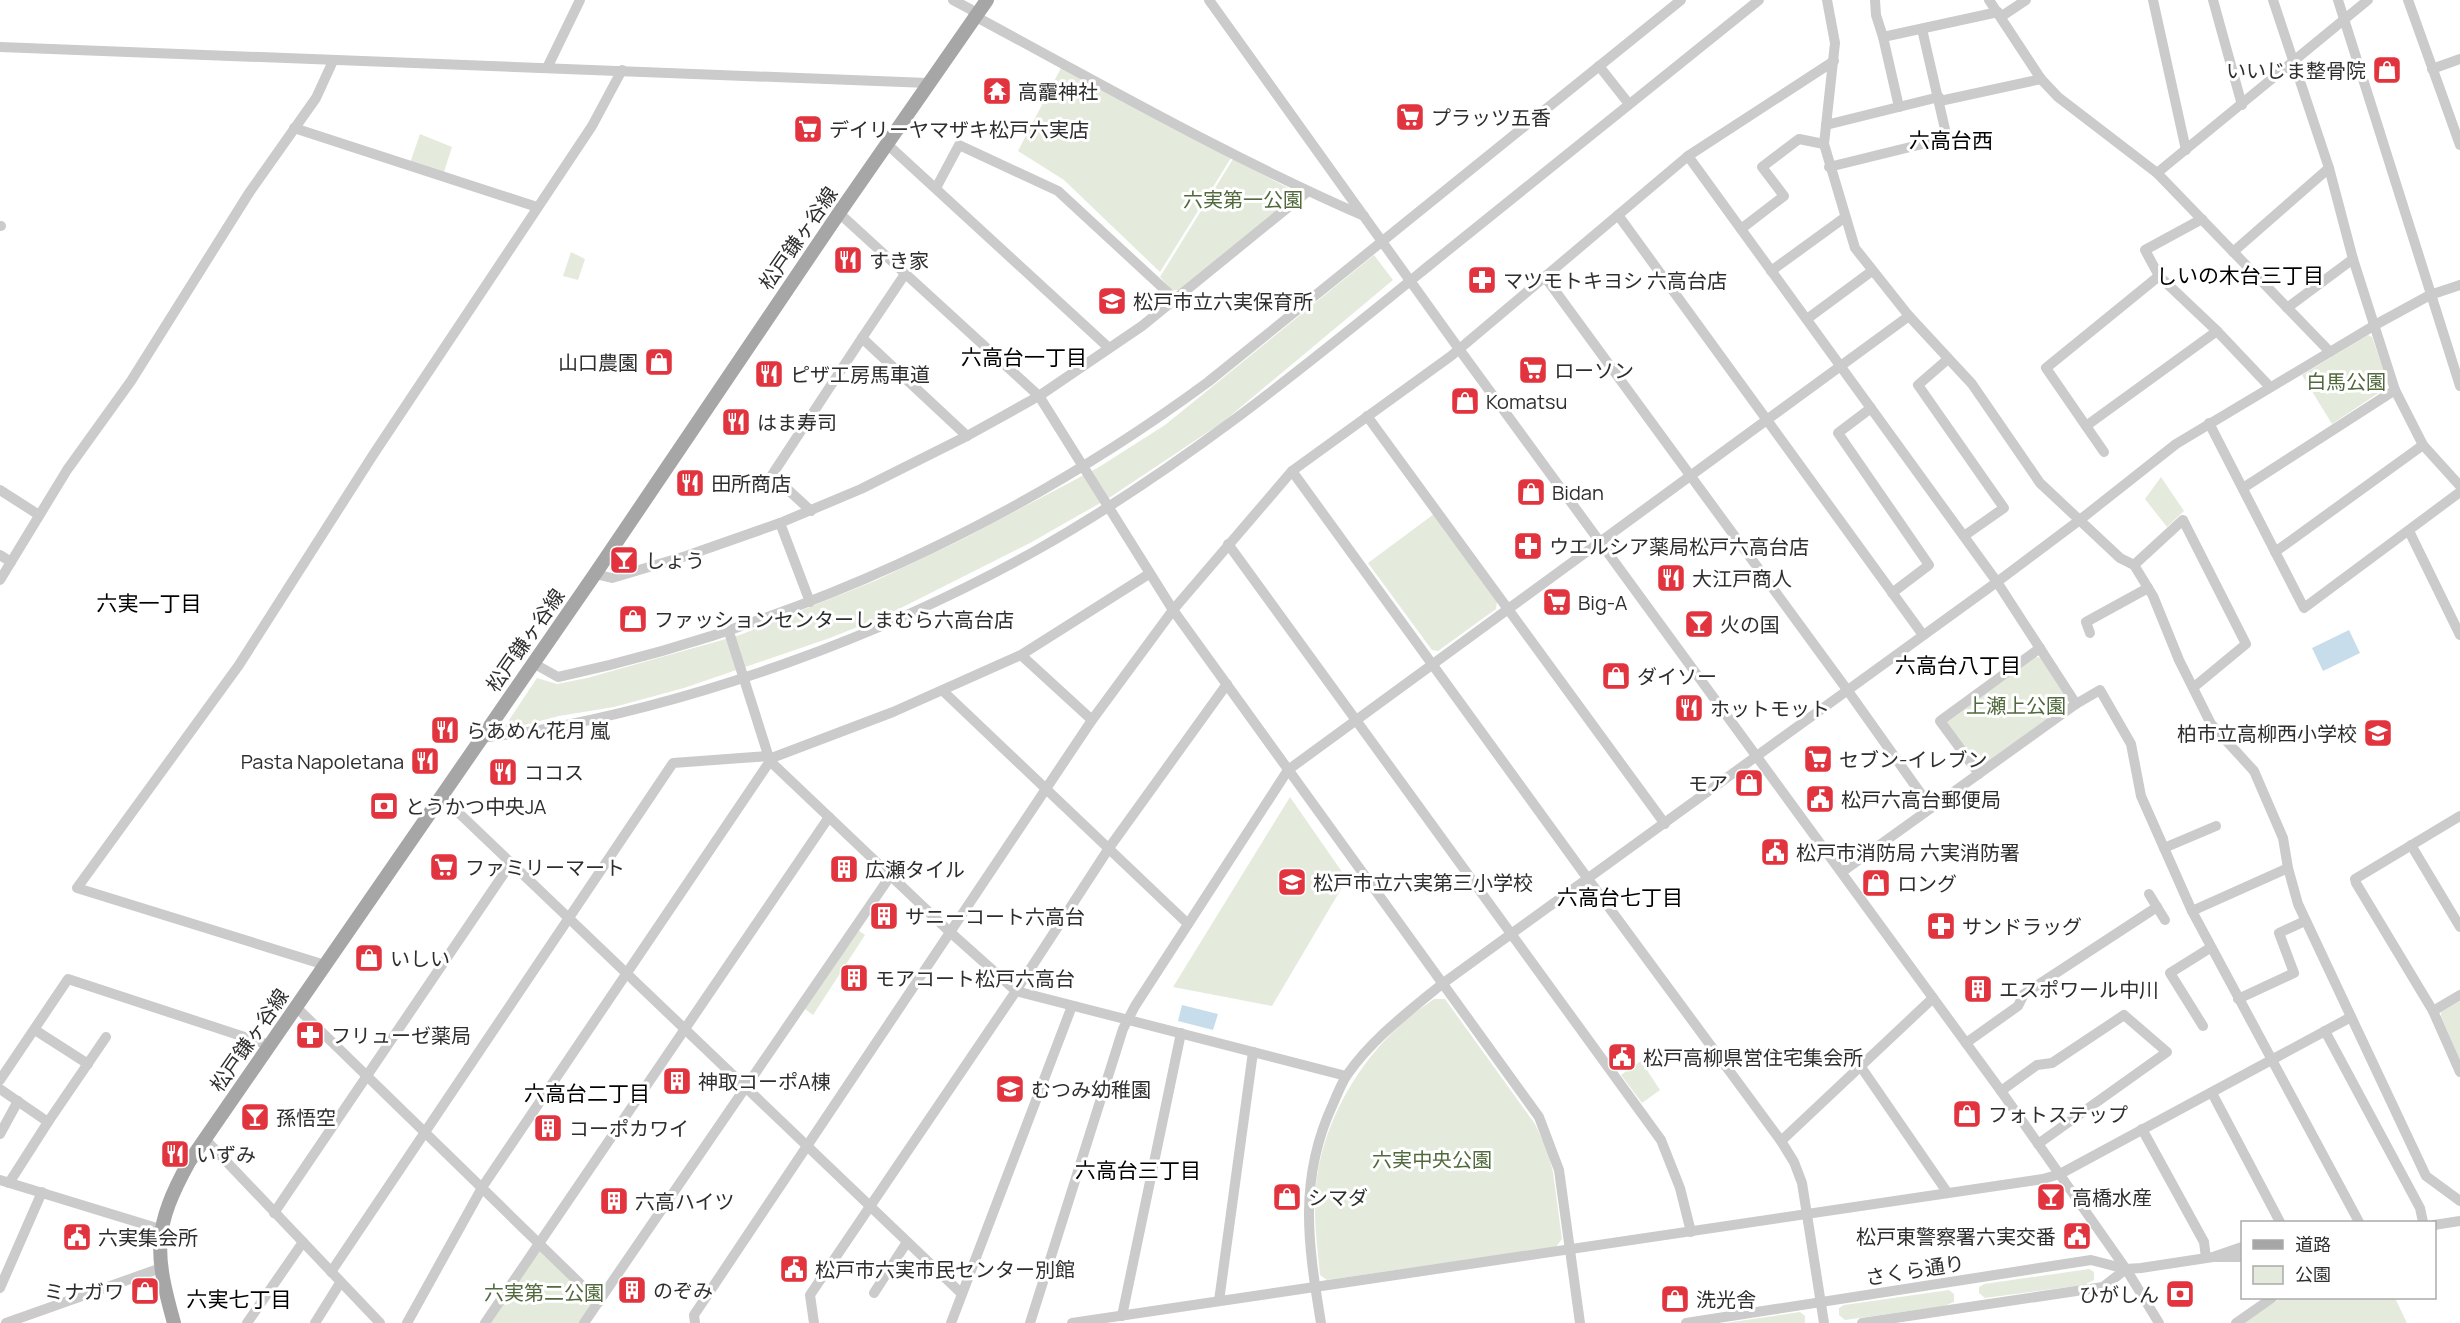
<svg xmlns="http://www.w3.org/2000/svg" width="2460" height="1323" font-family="Manrope,'Noto Sans JP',sans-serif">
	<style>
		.green { fill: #e4ebdc }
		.water { fill: #c8ddeb }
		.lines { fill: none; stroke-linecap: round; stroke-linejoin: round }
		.minor { stroke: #cbcbcb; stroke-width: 10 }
		.major { stroke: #a6a6a6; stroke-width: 14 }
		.labels { text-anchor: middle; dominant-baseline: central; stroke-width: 6; stroke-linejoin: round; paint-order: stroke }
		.poi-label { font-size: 20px; fill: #2e2e2e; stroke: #fff; text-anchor: start }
		.park-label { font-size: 20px; fill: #51693c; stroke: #fff }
		.street-label { font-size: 20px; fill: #2e2e2e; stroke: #fff }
		.neighbourhood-label { font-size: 21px; fill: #000; stroke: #fff }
	</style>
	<rect width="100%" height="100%" fill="#fff"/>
	<!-- green -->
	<g class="green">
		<path d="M1062,66L1231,158L1160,272L1064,180L1018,151Z"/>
		<path d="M420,134L452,147L443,175L410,163Z"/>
		<path d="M1233,159L1292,190L1291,201L1181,290H1172L1160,277Z"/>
		<path d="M571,252L585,259L578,280L563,276Z"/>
		<path d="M1374,255L1393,280L1223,422L1109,498L1030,543L887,615L830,638L684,688L614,707L559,716L509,729L505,726L537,678L557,684L587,678L740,635L877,580L961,540L1099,467L1165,425Z"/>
		<path d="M2368,335L2372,337L2388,382L2386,388L2332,424L2302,375Z"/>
		<path d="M2161,477L2184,511L2167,527L2145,499Z"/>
		<path d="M1434,514L1497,601L1496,609L1438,651L1432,650L1368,563Z"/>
		<path d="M2033,656L2041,658L2066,698L2065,706L1983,765H1977L1946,725L1948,718Z"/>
		<path d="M1290,797L1347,879L1272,1006L1173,987Z"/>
		<path d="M858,930L865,935L813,1015L805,1009Z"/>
		<path d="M1434,999H1445L1535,1124L1548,1152L1553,1172L1562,1239L1556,1247L1327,1280L1320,1275C1318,1254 1315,1232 1315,1211C1313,1142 1349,1073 1398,1027C1408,1016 1422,1008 1434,999Z"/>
		<path d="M2460,1001V1060L2441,1016V1012Z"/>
		<path d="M1641,1061L1660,1090L1642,1103L1621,1075Z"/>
		<path d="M540,1243L599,1302L584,1323H485Z"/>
		<path d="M2089,1269L2094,1272V1280L2084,1285L1985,1298L1979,1293V1287L1984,1284Z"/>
		<path d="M1949,1290L1954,1294V1302L1944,1306L1845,1320L1839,1315V1308L1844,1305Z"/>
		<path d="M2281,1298H2395L2407,1323H2244Z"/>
		<path d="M1800,1312L1805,1316V1323H1726Z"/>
	</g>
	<!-- water -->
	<g class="water">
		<path d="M2349,630L2360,653L2323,671L2312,648Z"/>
		<path d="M1182,1005L1218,1014L1213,1030L1178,1021Z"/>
	</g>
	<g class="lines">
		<!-- minor -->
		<g class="minor">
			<path d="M953,0L970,9L982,20C1108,88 1233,159 1364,216"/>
			<path d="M1209,0L1459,349L2001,1091L2126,1269L2159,1323"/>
			<path d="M1827,0L1835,43L1824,144L1855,248L1909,316L1972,384L2040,483L2120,558L2134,565L2153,596L2179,660L2211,724L2254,771L2283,838L2288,868L2298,904L2426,1176L2460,1201"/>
			<path d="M1875,0L1876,15L1883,37L1899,107"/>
			<path d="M1989,0L2041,79L2058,97L2157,173L2330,352"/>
			<path d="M2153,0L2186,150"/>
			<path d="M2213,0L2242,105"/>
			<path d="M2273,0L2329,168L2353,259L2395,390L2423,445L2460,486"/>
			<path d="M2338,0L2460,386"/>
			<path d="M2408,0L2460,145"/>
			<path d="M2002,16L2026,0"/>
			<path d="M1883,37L1998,12"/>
			<path d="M0,47L928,83"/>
			<path d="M1599,66L1629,104"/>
			<path d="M547,68L580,0"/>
			<path d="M2432,69L2460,59"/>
			<path d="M1940,101L2041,79"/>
			<path d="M1826,125L1939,97"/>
			<path d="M294,128L537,207"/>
			<path d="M887,144L1109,348"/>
			<path d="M1688,156L1997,582L2076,704"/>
			<path d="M1829,167L1947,138L1922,29"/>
			<path d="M2157,173L2368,0"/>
			<path d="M936,188L959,145L1058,191L1176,300"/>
			<path d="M839,213L1039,396L1173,610L1539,1117L1559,1170L1580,1323"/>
			<path d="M1618,215L1923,635"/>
			<path d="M2202,219L2145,250L2159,276L2217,331L2270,387"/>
			<path d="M0,226H1"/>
			<path d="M1741,229L1784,196L1762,167L1799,139L1824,144"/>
			<path d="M2233,252L2329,168"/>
			<path d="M1771,271L1844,218"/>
			<path d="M2159,276L2046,368L2086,426L2217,331"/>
			<path d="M1545,277L1848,691L1931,808"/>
			<path d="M2287,308L2353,259"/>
			<path d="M1807,319L1872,271"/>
			<path d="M862,338L905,274"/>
			<path d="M1948,359L1918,385L2004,508L1964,536"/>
			<path d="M1871,408L1838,433L1929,565L1892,593"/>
			<path d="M1367,416L1665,824"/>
			<path d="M2209,423L2304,608L2460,492"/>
			<path d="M2086,426L2104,452"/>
			<path d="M1292,471L1588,879L1781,1141L1794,1162L1802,1183L1824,1323"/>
			<path d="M2243,488L2395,390"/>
			<path d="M0,490L39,515"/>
			<path d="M811,511L772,475L862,338L967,436"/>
			<path d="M780,523L810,602"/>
			<path d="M2409,531L2460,635"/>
			<path d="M1228,544L1661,1140L1680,1188L1691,1232"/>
			<path d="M2275,552L2423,445"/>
			<path d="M0,555L11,562"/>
			<path d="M2134,565L2183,520L2246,644L2194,687"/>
			<path d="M595,574L612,578L686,556L780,523L861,489L967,436L1039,396L1142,326L1307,192"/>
			<path d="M0,580L67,470L131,381L249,193L316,98L333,61"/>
			<path d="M729,632L770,761L950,932L1016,991L1346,1076"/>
			<path d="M2090,633L2086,622L2148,588"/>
			<path d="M1021,655L1092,720"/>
			<path d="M533,663L558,677C793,626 1014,525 1208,382L1681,0"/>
			<path d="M943,691L1188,924"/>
			<path d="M482,738C499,735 517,734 534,731C704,701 884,635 1035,551C1179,470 1303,368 1431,264C1540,176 1649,88 1759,0"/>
			<path d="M769,759L893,712L1021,655L1149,574"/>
			<path d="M1979,774L1940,721L2040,648"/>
			<path d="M441,796L962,1294"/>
			<path d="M2460,816L2355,879L2356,883L2433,1011L2460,1072"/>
			<path d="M2411,845L2460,927"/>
			<path d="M2164,848L2216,826"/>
			<path d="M1842,872L2076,704L2100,690L2131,744L2141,796L2192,911L2359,1222"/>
			<path d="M2149,894L2165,920"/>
			<path d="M2192,911L2288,868"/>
			<path d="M325,965L77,888L239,665L373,455L592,126L622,70"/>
			<path d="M2238,999L2294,973L2279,933L2305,921"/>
			<path d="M296,1007L599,1302"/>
			<path d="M2433,1011L2460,995"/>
			<path d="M2203,1026L2170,973L2210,948"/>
			<path d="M35,1030L88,1064"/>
			<path d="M2325,1031L2420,1208L2423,1222"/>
			<path d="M1966,1043L2018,1006L2024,994L2157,907"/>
			<path d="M1861,1067L1947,1192"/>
			<path d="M0,1080L68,979L269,1045"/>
			<path d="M0,1089L48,1122L106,1037"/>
			<path d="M2001,1091L2037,1065L2052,1063L2124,1015L2167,1052L2038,1144"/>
			<path d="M2212,1093L2280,1222"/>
			<path d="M2142,1129L2204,1242L2206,1258"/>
			<path d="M0,1134L18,1101"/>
			<path d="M204,1138L380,1323"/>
			<path d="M1781,1141L1933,998"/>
			<path d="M0,1180L160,1229"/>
			<path d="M9,1183L48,1122"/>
			<path d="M274,1213L511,863"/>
			<path d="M2434,1225L2460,1221"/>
			<path d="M2216,1257H2242"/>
			<path d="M331,1272L673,763L769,756"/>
			<path d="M0,1288L42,1192"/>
			<path d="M874,1293L907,1242"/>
			<path d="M1219,1301L1253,1052"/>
			<path d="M1122,1316L1181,1033"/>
			<path d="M6,1323L161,1268"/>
			<path d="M247,1323L303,1242"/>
			<path d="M315,1323L340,1283"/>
			<path d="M407,1323L483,1186L770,761"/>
			<path d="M485,1323L829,817"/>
			<path d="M584,1323L891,875"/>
			<path d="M695,1323L694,1315L1092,720L1173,610L1292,471L1451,356L1688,156L1834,61"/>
			<path d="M814,1323L810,1295L1016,991L1109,848L1227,684"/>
			<path d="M951,1323L1072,1006"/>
			<path d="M1030,1323L1123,1029L1135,1006L1288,770L1909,316"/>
			<path d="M1072,1323L2043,1179L2060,1174L2351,1017"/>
			<path d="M1321,1323C1308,1244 1298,1179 1333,1104C1337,1095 1341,1084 1347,1075C1372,1039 1408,1012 1442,984L1997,582L2081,519L2176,444L2375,325L2430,295L2460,285"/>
			<path d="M1686,1323L2091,1260L2126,1269L2141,1268L2213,1257L2242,1247"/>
			<path d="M1862,1323L2103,1287L2126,1269"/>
			<path d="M2236,1323L2272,1298"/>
		</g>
		<!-- major -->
		<path class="major" d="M174,1323C154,1252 153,1227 189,1162L595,574L839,213L987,0"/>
	</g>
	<!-- icons -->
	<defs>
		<g id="shop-square" transform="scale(1.5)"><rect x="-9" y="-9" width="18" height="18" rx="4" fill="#e1343f" stroke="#fff"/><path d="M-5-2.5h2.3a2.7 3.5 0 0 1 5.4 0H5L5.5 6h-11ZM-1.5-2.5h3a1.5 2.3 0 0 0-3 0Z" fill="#fff"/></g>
		<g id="temple-square" transform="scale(1.5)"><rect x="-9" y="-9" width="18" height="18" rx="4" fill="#e1343f" stroke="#fff"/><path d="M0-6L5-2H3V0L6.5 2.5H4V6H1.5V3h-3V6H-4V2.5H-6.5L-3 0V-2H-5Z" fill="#fff"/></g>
		<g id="supermarket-square" transform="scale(1.5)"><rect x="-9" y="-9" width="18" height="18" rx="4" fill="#e1343f" stroke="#fff"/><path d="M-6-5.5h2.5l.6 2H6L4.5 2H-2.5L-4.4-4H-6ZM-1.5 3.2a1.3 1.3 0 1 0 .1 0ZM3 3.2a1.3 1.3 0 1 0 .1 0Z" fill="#fff"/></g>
		<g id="restaurant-square" transform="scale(1.5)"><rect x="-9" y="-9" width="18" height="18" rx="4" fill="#e1343f" stroke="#fff"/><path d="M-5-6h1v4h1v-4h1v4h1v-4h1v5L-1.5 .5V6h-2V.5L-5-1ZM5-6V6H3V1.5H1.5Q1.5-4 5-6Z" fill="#fff"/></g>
		<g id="pharmacy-square" transform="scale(1.5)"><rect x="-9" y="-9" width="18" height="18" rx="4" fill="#e1343f" stroke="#fff"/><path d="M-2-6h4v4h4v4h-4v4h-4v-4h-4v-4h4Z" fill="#fff"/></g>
		<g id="school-square" transform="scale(1.5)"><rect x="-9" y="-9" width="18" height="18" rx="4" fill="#e1343f" stroke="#fff"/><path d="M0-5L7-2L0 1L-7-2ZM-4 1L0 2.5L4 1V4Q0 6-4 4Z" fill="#fff"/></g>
		<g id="bar-square" transform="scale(1.5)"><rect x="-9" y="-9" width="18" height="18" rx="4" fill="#e1343f" stroke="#fff"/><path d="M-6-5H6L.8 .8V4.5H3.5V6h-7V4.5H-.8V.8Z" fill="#fff"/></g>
		<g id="civic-square" transform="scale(1.5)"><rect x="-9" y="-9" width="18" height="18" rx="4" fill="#e1343f" stroke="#fff"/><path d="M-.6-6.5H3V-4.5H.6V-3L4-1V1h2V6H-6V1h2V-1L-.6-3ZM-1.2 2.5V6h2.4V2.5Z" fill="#fff"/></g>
		<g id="bank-square" transform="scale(1.5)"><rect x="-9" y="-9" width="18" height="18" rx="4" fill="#e1343f" stroke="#fff"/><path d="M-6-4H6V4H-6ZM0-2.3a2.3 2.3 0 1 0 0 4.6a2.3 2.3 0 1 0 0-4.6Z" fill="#fff"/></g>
		<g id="building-square" transform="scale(1.5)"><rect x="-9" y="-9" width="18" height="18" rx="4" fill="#e1343f" stroke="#fff"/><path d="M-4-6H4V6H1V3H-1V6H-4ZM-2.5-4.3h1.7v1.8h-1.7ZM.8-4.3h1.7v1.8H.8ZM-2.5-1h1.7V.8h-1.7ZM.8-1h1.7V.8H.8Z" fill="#fff"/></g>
	</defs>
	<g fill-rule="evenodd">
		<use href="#shop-square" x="2387" y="70"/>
		<use href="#temple-square" x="997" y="91"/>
		<use href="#supermarket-square" x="1410" y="117"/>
		<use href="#supermarket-square" x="808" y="129"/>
		<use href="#restaurant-square" x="848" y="260"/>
		<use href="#pharmacy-square" x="1482" y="280"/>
		<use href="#school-square" x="1112" y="301"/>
		<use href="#shop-square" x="659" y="362"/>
		<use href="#supermarket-square" x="1533" y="370"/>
		<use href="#restaurant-square" x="769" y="374"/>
		<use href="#shop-square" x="1465" y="401"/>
		<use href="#restaurant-square" x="736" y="422"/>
		<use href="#restaurant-square" x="690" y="483"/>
		<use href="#shop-square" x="1531" y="492"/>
		<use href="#pharmacy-square" x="1528" y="546"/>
		<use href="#bar-square" x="624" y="560"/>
		<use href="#restaurant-square" x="1671" y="578"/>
		<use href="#supermarket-square" x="1557" y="602"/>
		<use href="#shop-square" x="633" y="619"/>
		<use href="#bar-square" x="1699" y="624"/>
		<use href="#shop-square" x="1616" y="676"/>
		<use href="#restaurant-square" x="1689" y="708"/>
		<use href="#restaurant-square" x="445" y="730"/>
		<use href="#school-square" x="2378" y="733"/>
		<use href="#supermarket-square" x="1818" y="759"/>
		<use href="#restaurant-square" x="425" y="761"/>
		<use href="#restaurant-square" x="503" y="772"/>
		<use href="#shop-square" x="1749" y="783"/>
		<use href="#civic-square" x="1820" y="799"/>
		<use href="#bank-square" x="384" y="806"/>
		<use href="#civic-square" x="1775" y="852"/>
		<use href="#supermarket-square" x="444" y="867"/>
		<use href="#building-square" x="844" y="869"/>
		<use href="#school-square" x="1292" y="882"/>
		<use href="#shop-square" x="1876" y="883"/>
		<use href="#building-square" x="884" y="916"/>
		<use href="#pharmacy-square" x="1941" y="926"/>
		<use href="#shop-square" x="369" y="958"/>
		<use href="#building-square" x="854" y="978"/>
		<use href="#building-square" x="1978" y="989"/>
		<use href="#pharmacy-square" x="310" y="1035"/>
		<use href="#civic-square" x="1622" y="1057"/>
		<use href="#building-square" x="677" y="1081"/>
		<use href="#school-square" x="1010" y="1089"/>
		<use href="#shop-square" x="1967" y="1114"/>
		<use href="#bar-square" x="255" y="1117"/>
		<use href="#building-square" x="548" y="1128"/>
		<use href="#restaurant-square" x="175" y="1154"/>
		<use href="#shop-square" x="1287" y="1197"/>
		<use href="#bar-square" x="2051" y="1197"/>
		<use href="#building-square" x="614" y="1201"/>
		<use href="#civic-square" x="2077" y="1236"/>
		<use href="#civic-square" x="77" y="1237"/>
		<use href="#civic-square" x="794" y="1269"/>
		<use href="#building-square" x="632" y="1290"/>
		<use href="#shop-square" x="145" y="1291"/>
		<use href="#bank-square" x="2180" y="1294"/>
		<use href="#shop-square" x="1675" y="1299"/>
	</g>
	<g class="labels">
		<!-- poi labels -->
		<g class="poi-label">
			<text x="2366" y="70" text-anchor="end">いいじま整骨院</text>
			<text x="1018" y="91">高靇神社</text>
			<text x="1431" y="117">プラッツ五香</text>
			<text x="829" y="129">デイリーヤマザキ松戸六実店</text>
			<text x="869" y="260">すき家</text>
			<text x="1503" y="280">マツモトキヨシ 六高台店</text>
			<text x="1133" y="301">松戸市立六実保育所</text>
			<text x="638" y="362" text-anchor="end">山口農園</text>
			<text x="1554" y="370">ローソン</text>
			<text x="790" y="374">ピザ工房馬車道</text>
			<text x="1486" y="401">Komatsu</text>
			<text x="757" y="422">はま寿司</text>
			<text x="711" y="483">田所商店</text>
			<text x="1552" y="492">Bidan</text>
			<text x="1549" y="546">ウエルシア薬局松戸六高台店</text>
			<text x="645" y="560">しょう</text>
			<text x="1692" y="578">大江戸商人</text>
			<text x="1578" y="602">Big-A</text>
			<text x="654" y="619">ファッションセンターしまむら六高台店</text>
			<text x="1720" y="624">火の国</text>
			<text x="1637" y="676">ダイソー</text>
			<text x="1710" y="708">ホットモット</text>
			<text x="466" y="730">らあめん花月 嵐</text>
			<text x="2357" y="733" text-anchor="end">柏市立高柳西小学校</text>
			<text x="1839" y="759">セブン-イレブン</text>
			<text x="404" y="761" text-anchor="end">Pasta Napoletana</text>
			<text x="524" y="772">ココス</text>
			<text x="1728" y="783" text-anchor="end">モア</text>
			<text x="1841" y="799">松戸六高台郵便局</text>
			<text x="405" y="806">とうかつ中央JA</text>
			<text x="1796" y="852">松戸市消防局 六実消防署</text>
			<text x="465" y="867">ファミリーマート</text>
			<text x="865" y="869">広瀬タイル</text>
			<text x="1313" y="882">松戸市立六実第三小学校</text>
			<text x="1897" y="883">ロング</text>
			<text x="905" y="916">サニーコート六高台</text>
			<text x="1962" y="926">サンドラッグ</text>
			<text x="390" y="958">いしい</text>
			<text x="875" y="978">モアコート松戸六高台</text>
			<text x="1999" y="989">エスポワール中川</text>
			<text x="331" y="1035">フリューゼ薬局</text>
			<text x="1643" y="1057">松戸高柳県営住宅集会所</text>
			<text x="698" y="1081">神取コーポA棟</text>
			<text x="1031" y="1089">むつみ幼稚園</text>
			<text x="1988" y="1114">フォトステップ</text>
			<text x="276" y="1117">孫悟空</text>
			<text x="569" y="1128">コーポカワイ</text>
			<text x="196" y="1154">いずみ</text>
			<text x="1308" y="1197">シマダ</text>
			<text x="2072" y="1197">高橋水産</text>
			<text x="635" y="1201">六高ハイツ</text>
			<text x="2056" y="1236" text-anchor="end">松戸東警察署六実交番</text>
			<text x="98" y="1237">六実集会所</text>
			<text x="815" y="1269">松戸市六実市民センター別館</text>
			<text x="653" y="1290">のぞみ</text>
			<text x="124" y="1291" text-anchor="end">ミナガワ</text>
			<text x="2159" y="1294" text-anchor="end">ひがしん</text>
			<text x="1696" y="1299">洗光舎</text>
		</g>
		<!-- park labels -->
		<g class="park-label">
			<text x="1243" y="199">六実第一公園</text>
			<text x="2346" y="381">白馬公園</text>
			<text x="2016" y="705">上瀬上公園</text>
			<text x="1432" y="1159">六実中央公園</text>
			<text x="544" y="1292">六実第二公園</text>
		</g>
		<!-- street labels -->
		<g class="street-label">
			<text transform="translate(798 238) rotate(-55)">松戸鎌ヶ谷線</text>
			<text transform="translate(525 640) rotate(-55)">松戸鎌ヶ谷線</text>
			<text transform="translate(249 1040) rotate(-55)">松戸鎌ヶ谷線</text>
			<text transform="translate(1915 1270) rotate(-9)">さくら通り</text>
		</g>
		<!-- neighbourhood labels -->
		<g class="neighbourhood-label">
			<text x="1951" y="140">六高台西</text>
			<text x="2240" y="275">しいの木台三丁目</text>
			<text x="1024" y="357">六高台一丁目</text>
			<text x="149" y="603">六実一丁目</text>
			<text x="1958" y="665">六高台八丁目</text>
			<text x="1620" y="897">六高台七丁目</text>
			<text x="587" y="1093">六高台二丁目</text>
			<text x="1138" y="1170">六高台三丁目</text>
			<text x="239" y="1299">六実七丁目</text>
		</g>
	</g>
	<!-- legend -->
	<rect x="2241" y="1221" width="195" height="78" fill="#ffffff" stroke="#ababab" stroke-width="1.5"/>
	<rect x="2253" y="1240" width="30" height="9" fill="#a6a6a6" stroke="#ababab" stroke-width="1.5"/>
	<text x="2295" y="1251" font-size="18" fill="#2e2e2e">道路</text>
	<rect x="2253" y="1266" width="30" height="18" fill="#e4ebdc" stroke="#ababab" stroke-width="1.5"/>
	<text x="2295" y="1281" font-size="18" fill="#2e2e2e">公園</text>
</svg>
